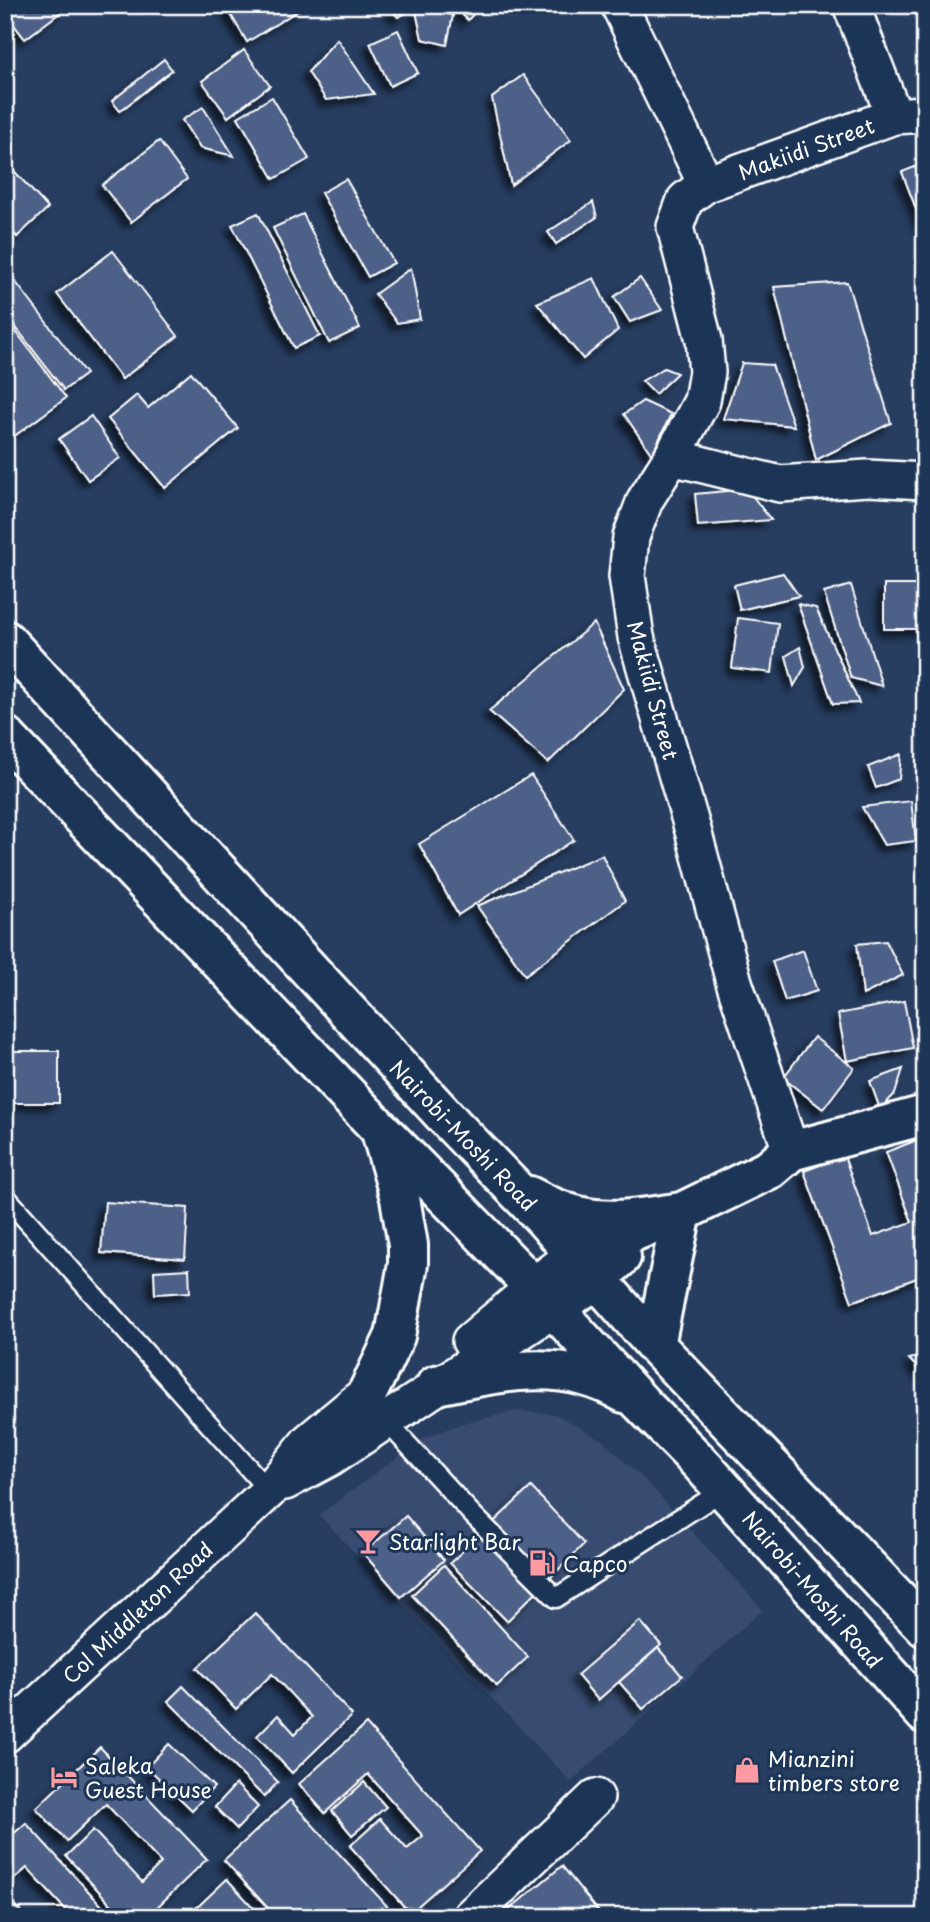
<svg xmlns="http://www.w3.org/2000/svg" width="930" height="1922" font-family="'Playpen Sans',sans-serif">
	<style>
		.built { fill: #374c70 }
		.building { fill: #4e6188; stroke: #fff; stroke-width: 2; filter: url(#shadow) }
		.lines { fill: none; stroke-linecap: round; stroke-linejoin: round }
		.service-casing { stroke: #fff; stroke-width: 23 }
		.minor-casing { stroke: #fff; stroke-width: 40 }
		.tertiary-casing { stroke: #fff; stroke-width: 44 }
		.trunk-casing { stroke: #fff; stroke-width: 44 }
		.service { stroke: #1d3557; stroke-width: 18 }
		.minor { stroke: #1d3557; stroke-width: 35 }
		.tertiary { stroke: #1d3557; stroke-width: 38 }
		.trunk { stroke: #1d3557; stroke-width: 38 }
		.labels { text-anchor: middle; dominant-baseline: central; stroke-width: 6; stroke-linejoin: round; paint-order: stroke }
		.street-label { font-size: 21px; fill: #fff; stroke: #1d3557 }
		.poi-label { font-size: 21px; fill: #fff; stroke: #1d3557; text-anchor: start }
	</style>
	<defs>
		<filter id="shadow"><feDropShadow dx="-6" dy="6" stdDeviation="3.5" flood-color="#0009"/></filter>
	</defs>
	<rect width="100%" height="100%" fill="#273e61"/>
	<filter id="ink" filterUnits="userSpaceOnUse"><feTurbulence type="fractalNoise" baseFrequency=".0143" numOctaves="2"/><feDisplacementMap in="SourceGraphic" scale="14" xChannelSelector="R" yChannelSelector="G"/><feConvolveMatrix kernelMatrix="1 2 1 2 8 2 1 2 1" color-interpolation-filters="sRGB"/></filter>
	<g filter="url(#ink)">
		<!-- built -->
		<path class="built" d="M516,1411L555,1414L602,1440L648,1483L763,1610L571,1782L319,1515L422,1439L463,1423Z"/>
		<!-- building -->
		<g class="building">
			<path d="M5,5H63L65,9L25,39L5,13Z"/>
			<path d="M225,5H300L302,8L247,42Z"/>
			<path d="M387,5H407L406,13L398,17Z"/>
			<path d="M452,5H481L468,20Z"/>
			<path d="M415,7L453,15L447,45L422,39Z"/>
			<path d="M398,30L418,73L390,86L370,43Z"/>
			<path d="M337,39L374,94L326,100L308,72Z"/>
			<path d="M244,50L270,86L228,117L202,81Z"/>
			<path d="M164,59L172,70L120,111L112,101Z"/>
			<path d="M523,75L571,140L511,185L492,98Z"/>
			<path d="M272,97L309,159L274,179L238,117Z"/>
			<path d="M203,107L234,156L200,148L182,120Z"/>
			<path d="M159,141L187,179L131,222L102,185Z"/>
			<path d="M5,161L48,208L17,237L5,223Z"/>
			<path d="M925,163V226L923,227L902,172Z"/>
			<path d="M346,179L394,263L368,277L321,193Z"/>
			<path d="M593,202L597,217L556,244L548,232Z"/>
			<path d="M258,213L320,336L294,348L232,225Z"/>
			<path d="M303,214L360,328L329,343L273,228Z"/>
			<path d="M113,251L178,336L122,379L57,294Z"/>
			<path d="M5,268L86,374L64,390L5,313Z"/>
			<path d="M411,268L420,319L397,323L375,294Z"/>
			<path d="M594,278L618,330L583,359L537,303Z"/>
			<path d="M640,278L662,310L630,322L614,297Z"/>
			<path d="M847,282L891,423L816,460L774,287Z"/>
			<path d="M5,317L66,398L5,443Z"/>
			<path d="M742,363L772,365L794,426L723,419Z"/>
			<path d="M664,368L677,373L655,394L642,381Z"/>
			<path d="M191,372L238,428L165,488L108,419L137,395L148,408Z"/>
			<path d="M643,401L671,414L652,455L624,414Z"/>
			<path d="M91,416L120,458L88,480L59,439Z"/>
			<path d="M747,489L771,520L698,526L695,494Z"/>
			<path d="M783,573L799,596L740,610L734,585Z"/>
			<path d="M851,585L882,686L851,678L824,593Z"/>
			<rect x="884" y="585" width="41" height="44"/>
			<path d="M798,604L816,608L859,703L833,704Z"/>
			<path d="M738,618L778,623L772,673L732,668Z"/>
			<path d="M594,623L624,689L548,763L489,711Z"/>
			<path d="M800,647L805,667L794,686L786,656Z"/>
			<path d="M901,754L899,779L876,788L868,767Z"/>
			<path d="M531,775L574,840L458,915L419,844Z"/>
			<path d="M911,801L916,841L884,845L862,807Z"/>
			<path d="M602,855L625,901L525,975L477,906Z"/>
			<path d="M886,941L903,975L863,995L857,944Z"/>
			<path d="M803,950L817,991L785,1001L772,961Z"/>
			<path d="M904,1001L913,1048L847,1061L838,1014Z"/>
			<path d="M814,1037L854,1068L823,1109L783,1078Z"/>
			<rect x="5" y="1051" width="54" height="52"/>
			<path d="M903,1069L895,1094L880,1109L870,1081Z"/>
			<path d="M925,1137V1275L852,1302L804,1171L844,1156L873,1236L912,1222L886,1152Z"/>
			<path d="M105,1202L188,1208L185,1259L101,1253Z"/>
			<path d="M189,1269L190,1292L155,1294L154,1271Z"/>
			<path d="M925,1355V1376L909,1359Z"/>
			<path d="M531,1487L584,1544L507,1621L450,1563Z"/>
			<path d="M406,1516L444,1560L401,1597L363,1553Z"/>
			<path d="M444,1565L528,1657L497,1686L412,1595Z"/>
			<path d="M255,1613L352,1715L292,1773L257,1736L278,1715L295,1734L312,1717L272,1674L236,1709L197,1668Z"/>
			<path d="M640,1621L661,1645L598,1700L577,1675Z"/>
			<path d="M658,1648L682,1676L643,1709L619,1682Z"/>
			<path d="M183,1686L278,1782L264,1797L168,1701Z"/>
			<path d="M366,1724L480,1851L410,1913L350,1846L380,1819L407,1849L423,1836L368,1774L325,1813L299,1784Z"/>
			<path d="M169,1744L214,1787L192,1810L147,1767Z"/>
			<path d="M100,1747L207,1859L147,1917H123L66,1856L93,1830L142,1882L161,1863L106,1804L67,1841L36,1808Z"/>
			<path d="M364,1782L386,1807L352,1835L332,1811Z"/>
			<path d="M236,1784L258,1807L237,1829L215,1807Z"/>
			<path d="M290,1800L397,1917H276L224,1860Z"/>
			<path d="M26,1823L112,1917H72L27,1868L5,1887V1841Z"/>
			<path d="M562,1866L603,1917H500Z"/>
			<path d="M227,1879L262,1917H188V1916Z"/>
			<path d="M5,1895L22,1913L19,1917H5Z"/>
		</g>
		<g class="lines">
			<!-- service casing -->
			<g class="service-casing">
				<g id="service">
					<path d="M5,1196L269,1491"/>
					<path d="M385,1420L471,1513L556,1598L725,1489"/>
				</g>
			</g>
			<!-- minor casing -->
			<g class="minor-casing">
				<g id="minor">
					<path d="M619,5L706,184"/>
					<path d="M851,5L894,116"/>
					<path d="M672,457L780,484L867,478L925,481"/>
					<path d="M791,1151L734,982L694,834L636,637L627,576L631,537L645,500L672,457L702,401L707,372L704,340L675,227L685,200L706,184L894,116L925,114"/>
					<path d="M470,1341L534,1287"/>
					<path d="M285,1482L330,1458L554,1309"/>
					<path d="M5,1735L269,1491L309,1441L368,1392"/>
					<path d="M470,1917L596,1797"/>
				</g>
			</g>
			<!-- tertiary casing -->
			<g class="tertiary-casing">
				<g id="tertiary">
					<path d="M534,1287L576,1255L682,1212L770,1169L791,1151L925,1115"/>
					<path d="M554,1309L596,1279L621,1257"/>
				</g>
			</g>
			<!-- trunk casing -->
			<g class="trunk-casing">
				<g id="trunk">
					<path d="M5,640L453,1125L544,1219L655,1345L925,1627"/>
					<path d="M5,736L380,1129L534,1287L641,1403L701,1464L925,1714"/>
					<path d="M529,1196C548,1206 573,1217 595,1219C624,1222 654,1216 682,1212L655,1345"/>
					<path d="M436,1385C503,1372 562,1356 624,1393"/>
					<path d="M368,1392L395,1336L408,1264V1245L400,1198L382,1135"/>
				</g>
			</g>
			<!-- service -->
			<use href="#service" class="service"/>
			<!-- minor -->
			<use href="#minor" class="minor"/>
			<!-- tertiary -->
			<use href="#tertiary" class="tertiary"/>
			<!-- trunk -->
			<use href="#trunk" class="trunk"/>
		</g>
	</g>
	<!-- icons -->
	<defs>
		<g id="bar-bare" transform="scale(2.1)"><path d="M-6-5H6L.8 .8V4.5H3.5V6h-7V4.5H-.8V.8Z" fill="#ff9aa2" stroke="#1d3557" stroke-width="2.5" paint-order="stroke"/></g>
		<g id="fuel-bare" transform="scale(2.1)"><path d="M-5.5-6h7V0h2V4h1.3V-2.5L3-4.5l.8-.8L6-3V5H2.5V1h-1V6h-7ZM-4.2-4.7v3.2H.2V-4.7Z" fill="#ff9aa2" stroke="#1d3557" stroke-width="2.5" paint-order="stroke"/></g>
		<g id="shop-bare" transform="scale(2.1)"><path d="M-5-2.5h2.3a2.7 3.5 0 0 1 5.4 0H5L5.5 6h-11ZM-1.5-2.5h3a1.5 2.3 0 0 0-3 0Z" fill="#ff9aa2" stroke="#1d3557" stroke-width="2.5" paint-order="stroke"/></g>
		<g id="hotel-bare" transform="scale(2.1)"><path d="M-6-4.5h1.5V1H6V5H4.5V3h-9V5H-6ZM-4 0a1.8 1.8 0 1 1 3.6 0ZM.5 0V-2.5h3Q6-2.5 6 0Z" fill="#ff9aa2" stroke="#1d3557" stroke-width="2.5" paint-order="stroke"/></g>
	</defs>
	<g fill-rule="evenodd">
		<use href="#bar-bare" x="368" y="1541"/>
		<use href="#fuel-bare" x="542" y="1563"/>
		<use href="#shop-bare" x="747" y="1770"/>
		<use href="#hotel-bare" x="64" y="1777"/>
	</g>
	<g class="labels">
		<!-- street labels -->
		<g class="street-label">
			<text transform="translate(806 148) rotate(-20)">Makiidi Street</text>
			<text transform="translate(654 690) rotate(75)">Makiidi Street</text>
			<text transform="translate(464 1135) rotate(46)">Nairobi-Moshi Road</text>
			<text transform="translate(813 1589) rotate(49)">Nairobi-Moshi Road</text>
			<text transform="translate(137 1612) rotate(-43)">Col Middleton Road</text>
		</g>
		<!-- poi labels -->
		<g class="poi-label">
			<text x="389" y="1541">Starlight Bar</text>
			<text x="563" y="1563">Capco</text>
			<text x="768" y="1758">Mianzini<tspan x="768" dy="24">timbers store</tspan></text>
			<text x="85" y="1765">Saleka<tspan x="85" dy="24">Guest House</tspan></text>
		</g>
	</g>
	<!-- margin -->
	<rect width="930" height="1922" fill="none" stroke="#1d3557" stroke-width="28"/>
	<rect x="14" y="14" width="902" height="1894" fill="none" stroke="#fff" stroke-width="2.5" filter="url(#ink)"/>
</svg>
